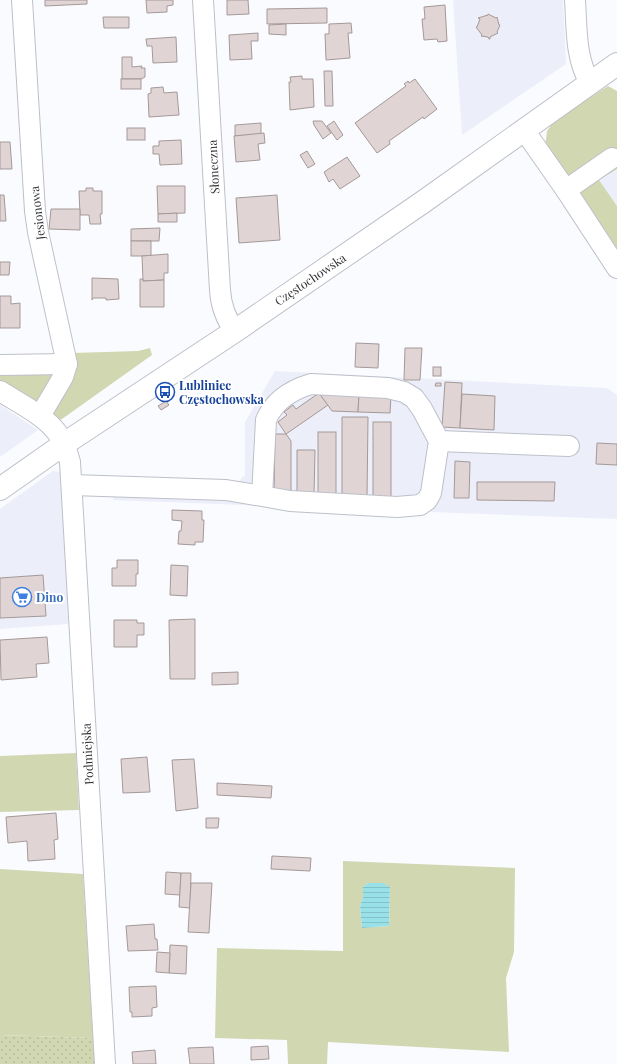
<svg xmlns="http://www.w3.org/2000/svg" width="617" height="1064" font-family="'Playfair Display',serif">
	<style>
		.built { fill: #eceef9 }
		.grass { fill: #d1d7b1; fill-rule: evenodd }
		.garden { fill: url(#garden-dots) }
		.water { fill: url(#water-rules) }
		.building { fill: #e0d4d4; stroke: #a49998 }
		.lines { fill: none; stroke-linecap: round; stroke-linejoin: round }
		.minor-casing { stroke: #bec0c9; stroke-width: 22 }
		.major-casing { stroke: #bec0c9; stroke-width: 24 }
		.minor { stroke: #fff; stroke-width: 20 }
		.major { stroke: #fff; stroke-width: 22 }
		.labels { text-anchor: middle; dominant-baseline: central; stroke-width: 4; stroke-linejoin: round; paint-order: stroke }
		.street-label { font-size: 12px; fill: #2f3034; stroke: #fff }
		.transit-label { font-size: 12px; font-weight: bold; fill: #164399; stroke: #fff; text-anchor: start }
		.shop-label { font-size: 12px; font-weight: bold; fill: #366cbe; stroke: #fff; text-anchor: start }
	</style>
	<defs>
		<pattern id="garden-dots" width="8" height="8" patternUnits="userSpaceOnUse"><rect width="8" height="8" fill="#d1d7b1"/><path d="M2 2h.1M6 6h.1" fill="none" stroke="#b4b999" stroke-width="1.8" stroke-linecap="round"/></pattern>
		<pattern id="water-rules" width="6" height="5" patternUnits="userSpaceOnUse"><rect width="6" height="5" fill="#99e1e8"/><path d="M0 2.5h6" fill="none" stroke="#84c1c8"/></pattern>
	</defs>
	<rect width="100%" height="100%" fill="#fafbff"/>
	<!-- built -->
	<g class="built">
		<path d="M453,0H563L566,64L462,135Z"/>
		<path d="M617,169V206L599,180Z"/>
		<path d="M275,371L607,388L617,395V519L113,500L116,476L237,483L245,475V422Z"/>
		<path d="M0,405L38,430L0,457Z"/>
		<path d="M53,471L60,472L63,480L68,624L0,629V509Z"/>
	</g>
	<!-- grass -->
	<g class="grass">
		<path d="M608,86L617,91V159L569,178L545,148L547,131L555,120Z"/>
		<path d="M617,160V169L599,180L617,206V259L579,193L581,188Z"/>
		<path d="M150,348L152,355L62,419L59,420L54,415L53,410L73,353L138,351Z"/>
		<path d="M0,373L54,374L36,403L0,384Z"/>
		<path d="M76,753L79,810L0,812V756Z"/>
		<path d="M343,861L515,868L514,952L506,978L509,1052L328,1042L327,1064H288L287,1040L215,1038L217,948L343,951ZM368,883H383L390,888L389,926L362,928L360,906L363,897V887Z"/>
		<path d="M0,869L83,874L93,1038L0,1035Z"/>
	</g>
	<!-- garden -->
	<path class="garden" d="M0,1035L93,1038L95,1064H0Z"/>
	<!-- water -->
	<path class="water" d="M368,883H383L390,887L389,926L362,928L360,906L363,897V887Z"/>
	<!-- building -->
	<g class="building">
		<path d="M45,0H87V4L45,6Z"/>
		<path d="M146,0H173V5L167,6V12L147,13Z"/>
		<path d="M227,0H248L249,14L227,15Z"/>
		<path d="M445,5L447,41L438,42L437,39L424,40L422,19H425L424,7Z"/>
		<path d="M327,8V23L267,24V9Z"/>
		<path d="M488,14L496,18L497,17L499,25H500L497,32L498,33L490,37V39H489L488,37L481,36L482,35L476,27H477L480,19L478,18L488,15Z"/>
		<path d="M103,17H129V28H104Z"/>
		<path d="M351,23L352,33H348L350,58L326,60L325,34H329V24Z"/>
		<path d="M286,24V35L269,34V25Z"/>
		<path d="M258,33V41H251L252,59L230,60L229,35Z"/>
		<path d="M176,37L177,62L153,63L152,46H147L146,39Z"/>
		<path d="M122,57H132V67L142,66L141,68H145V77L141,79H122Z"/>
		<path d="M324,71H332L333,106H325Z"/>
		<path d="M302,76V79H313L314,107L290,110L289,82H291L290,77Z"/>
		<rect x="121" y="79" width="20" height="10"/>
		<path d="M415,79L437,109L424,119L423,117L389,141L390,144L377,153L355,123L406,86L404,84L408,81L409,83Z"/>
		<path d="M163,87L164,93L177,92L179,115L149,117L148,94L151,93V88Z"/>
		<path d="M313,121H322L331,133L323,139L314,125Z"/>
		<path d="M334,121L343,135L337,140L327,126Z"/>
		<path d="M261,123V134L235,136V125Z"/>
		<rect x="127" y="128" width="18" height="12"/>
		<path d="M264,133L265,143L258,144L260,160L236,162L234,136Z"/>
		<path d="M181,140L182,164L160,165L159,154H153V146H159V141Z"/>
		<path d="M0,142H10L12,169H0Z"/>
		<path d="M307,151L315,164L308,168L300,155Z"/>
		<path d="M347,157L360,176L340,189L333,179L329,182L324,172Z"/>
		<path d="M157,186H185V213L158,214Z"/>
		<path d="M86,188H93V191H102V214H100L101,224H90L89,215H80L79,191H86Z"/>
		<path d="M0,195H4L6,221H0Z"/>
		<path d="M277,195L280,240L239,243L236,198Z"/>
		<path d="M51,209H80V230L49,229Z"/>
		<path d="M177,213V222H158V214Z"/>
		<path d="M160,228L159,241H131V229Z"/>
		<rect x="131" y="241" width="20" height="15"/>
		<path d="M168,254V273H164V280L143,281L142,256Z"/>
		<path d="M0,262H10L9,275H0Z"/>
		<path d="M92,278L118,279L119,299L106,300V298H93L92,300Z"/>
		<path d="M140,279H143V281L164,280V307H140Z"/>
		<path d="M0,296H11V304L20,303V328H0Z"/>
		<path d="M356,343L379,344L378,368L355,367Z"/>
		<path d="M405,348H422L420,380H404Z"/>
		<rect x="433" y="367" width="8" height="9"/>
		<path d="M445,382L462,383L460,428L442,427Z"/>
		<path d="M436,383H441V386H435Z"/>
		<path d="M319,393L328,405L286,434L278,422L287,415L284,412L293,405L296,409Z"/>
		<path d="M319,393L359,394L358,412L332,411Z"/>
		<path d="M359,394L391,395L390,413L358,412Z"/>
		<path d="M462,394L495,396L494,430L460,428Z"/>
		<path d="M166,401L169,405L161,410L158,406Z"/>
		<path d="M342,417H368L367,498H342Z"/>
		<rect x="373" y="422" width="18" height="76"/>
		<rect x="318" y="432" width="18" height="65"/>
		<path d="M275,434H286L291,441V497L274,496Z"/>
		<path d="M597,443L617,444V465L596,464Z"/>
		<path d="M297,450H315L314,496H297Z"/>
		<path d="M455,461L470,462L469,498H454Z"/>
		<path d="M477,482H555L554,501L477,500Z"/>
		<path d="M172,510L202,511V520H204L203,542H195V545L178,544L179,531H181L182,521L172,520Z"/>
		<path d="M117,560H138V574H136V586H112V568H117Z"/>
		<path d="M171,565L188,566L187,596L170,595Z"/>
		<path d="M43,575L46,616L0,618V578Z"/>
		<path d="M195,619V679H170L169,620Z"/>
		<path d="M114,620H137V623H144V635H137V647H114Z"/>
		<path d="M47,637L49,663L36,664L37,677L1,680L0,640Z"/>
		<path d="M238,672V684L212,685V673Z"/>
		<path d="M147,757L150,792L123,793L121,759Z"/>
		<path d="M194,759L198,808L176,811L172,760Z"/>
		<path d="M217,783L272,786L271,798L217,795Z"/>
		<path d="M56,813L58,839L54,840L55,859L28,861L27,841L8,843L6,817Z"/>
		<path d="M206,818H219L218,828H206Z"/>
		<path d="M272,856L311,858L310,871L271,869Z"/>
		<path d="M166,872L181,873L180,895L165,894Z"/>
		<path d="M181,873H191L190,908L179,907Z"/>
		<path d="M191,883H212L209,933L188,932Z"/>
		<path d="M154,924L155,939H157L158,950L128,951L126,926Z"/>
		<path d="M170,945L187,946L186,974L169,973Z"/>
		<path d="M157,952L170,953L169,973L156,972Z"/>
		<path d="M156,986L157,1007L152,1008V1016L132,1017V1012H130L129,987Z"/>
		<path d="M268,1046L269,1059L251,1060V1047Z"/>
		<path d="M213,1047L214,1064H190L188,1048Z"/>
		<path d="M155,1050L156,1064H133L132,1052Z"/>
	</g>
	<g class="lines">
		<!-- minor casing -->
		<g class="minor-casing">
			<g id="minor">
				<path d="M22,0L35,211L38,232L67,364L63,377L40,416"/>
				<path d="M203,0L220,290C221,306 225,318 235,331"/>
				<path d="M575,0C577,29 575,57 590,83"/>
				<path d="M524,130L566,190L617,268"/>
				<path d="M566,190L612,158"/>
				<path d="M0,365L67,364"/>
				<path d="M0,391C23,406 52,418 64,444C67,450 68,456 70,462L105,1064"/>
				<path d="M439,441L569,446"/>
				<path d="M72,485L226,490L262,496L266,420C274,401 291,390 311,384L388,388L404,392L414,398L422,409L439,441L431,493L427,500L420,505L397,507L290,501L262,496"/>
			</g>
		</g>
		<!-- major casing -->
		<g class="major-casing">
			<path id="major" d="M0,489L64,444L235,331L423,202L617,64"/>
		</g>
		<!-- minor -->
		<use href="#minor" class="minor"/>
		<!-- major -->
		<use href="#major" class="major"/>
	</g>
	<!-- icons -->
	<defs>
		<g id="bus-ring" transform="scale(1)"><circle r="9.5" fill="#fff" stroke="#1a4fb4" stroke-width="1.5"/><path d="M-5-6H5V4H4V6H2V4H-2V6H-4V4H-5ZM-3.5-4V0h7V-4ZM-3.5 1.2v1.5H-2V1.2ZM2 1.2v1.5H3.5V1.2Z" fill="#1a4fb4"/></g>
		<g id="supermarket-ring" transform="scale(1)"><circle r="9.5" fill="#fff" stroke="#3f7fe0" stroke-width="1.5"/><path d="M-6-5.5h2.5l.6 2H6L4.5 2H-2.5L-4.4-4H-6ZM-1.5 3.2a1.3 1.3 0 1 0 .1 0ZM3 3.2a1.3 1.3 0 1 0 .1 0Z" fill="#3f7fe0"/></g>
	</defs>
	<g fill-rule="evenodd">
		<use href="#bus-ring" x="165" y="392"/>
		<use href="#supermarket-ring" x="22" y="597"/>
	</g>
	<g class="labels">
		<!-- street labels -->
		<g class="street-label">
			<text transform="translate(213 167) rotate(-93)">Słoneczna</text>
			<text transform="translate(37 213) rotate(-97)">Jesionowa</text>
			<text transform="translate(310 279) rotate(-34)">Częstochowska</text>
			<text transform="translate(87 754) rotate(-93)">Podmiejska</text>
		</g>
		<!-- transit labels -->
		<g class="transit-label">
			<text x="179" y="385">Lubliniec<tspan x="179" dy="14">Częstochowska</tspan></text>
		</g>
		<!-- shop labels -->
		<g class="shop-label">
			<text x="36" y="597">Dino</text>
		</g>
	</g>
</svg>
